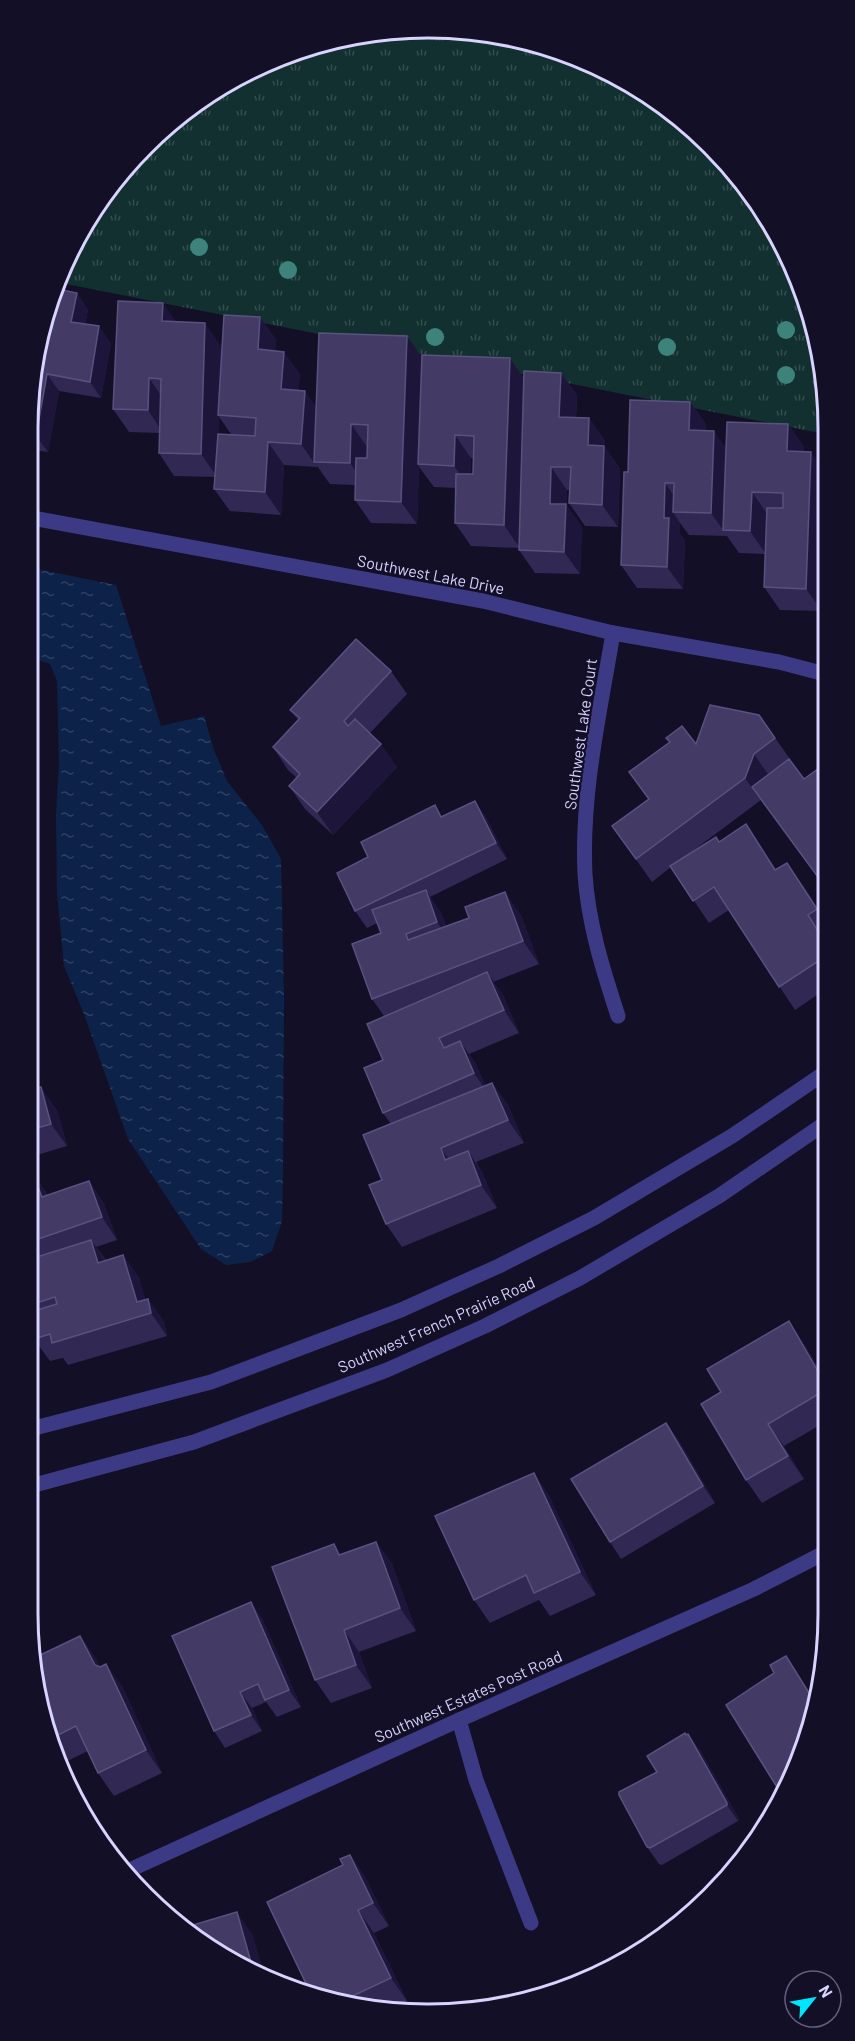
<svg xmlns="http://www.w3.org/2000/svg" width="855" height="2041" font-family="Barlow,sans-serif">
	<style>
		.grass { fill: url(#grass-tufts) }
		.water { fill: url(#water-ripples) }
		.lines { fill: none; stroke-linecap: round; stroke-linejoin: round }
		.minor { stroke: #3d3a85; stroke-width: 15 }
		.tree { fill: #3d827b }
		.wall { fill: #312854; fill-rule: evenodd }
		.shaded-wall { fill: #1d163a }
		.building { fill: #433a66; stroke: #5a527e; stroke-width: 1.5 }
		.labels { text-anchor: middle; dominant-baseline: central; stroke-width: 4.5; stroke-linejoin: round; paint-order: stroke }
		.street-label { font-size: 16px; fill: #d9d4ff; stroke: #130f26 }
		.rim { fill: none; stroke: #d9d4ff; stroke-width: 3 }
	</style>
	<defs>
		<pattern id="grass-tufts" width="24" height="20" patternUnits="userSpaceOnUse" patternTransform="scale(1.5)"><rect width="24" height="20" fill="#12302f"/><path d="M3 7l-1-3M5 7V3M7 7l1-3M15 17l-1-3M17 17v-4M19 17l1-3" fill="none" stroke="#344d4e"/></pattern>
		<pattern id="water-ripples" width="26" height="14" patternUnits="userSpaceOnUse" patternTransform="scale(1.5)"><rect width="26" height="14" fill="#0c2248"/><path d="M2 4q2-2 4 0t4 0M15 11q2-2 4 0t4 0" fill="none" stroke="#2f4163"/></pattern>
	</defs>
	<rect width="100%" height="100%" fill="#130f26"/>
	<!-- grass -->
	<path class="grass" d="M401,28L479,30L556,48L650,94L729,164L797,274L825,375V434L56,282L80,228L126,164L183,110L250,68L324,41Z"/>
	<!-- water -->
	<path class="water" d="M27,567L116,585L161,726L204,716L214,750L227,781L262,825L281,859L284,995L283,1172L282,1221L272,1251L250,1262L226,1265L201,1249L128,1139L84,1014L64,966L57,893L56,814L59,763L57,681L50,664L27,656Z"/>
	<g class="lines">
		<!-- minor -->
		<g class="minor">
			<path d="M27,517L483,601L613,633L779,662L825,674"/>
			<path d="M613,633C600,712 581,793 585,874C588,923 603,970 618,1016"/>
			<path d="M27,1430L211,1382L401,1310L499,1266L594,1218L732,1136L826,1072"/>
			<path d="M27,1487L194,1442L387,1370L485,1326L580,1278L719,1196L827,1122"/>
			<path d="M459,1720L476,1780L531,1923"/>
			<path d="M123,1873L459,1720L754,1589L828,1551"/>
		</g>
	</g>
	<!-- trees -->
	<g class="tree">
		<circle cx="199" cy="247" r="9"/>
		<circle cx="288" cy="270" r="9"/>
		<circle cx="786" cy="330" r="9"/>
		<circle cx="435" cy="337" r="9"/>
		<circle cx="667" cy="347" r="9"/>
		<circle cx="786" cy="375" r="9"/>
	</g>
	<!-- wall -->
	<g class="wall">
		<path d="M77,293L88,310L85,324L111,343L101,398L59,391L48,452L27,449V428Z"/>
		<path d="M260,317L276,340L275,351L300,374L298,391H305L316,408L422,357L510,358L524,379L561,373L577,395L576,418H589L605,441V447L620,469L618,527L585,526L569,503L570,490H567V506L582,527L580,574L535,573L519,550V548L471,546L455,523L456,488L434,487L419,467L417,524L371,523L355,500V485L330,484L317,466V467L284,465L281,515L230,511L214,489L215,477L174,476L159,453V433L129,432L113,409L176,322L221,346L220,375ZM219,417L231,434L218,435ZM471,458H473V474H470Z"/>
		<path d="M690,402L706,424V431L726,449L788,424L804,447V452L824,470L825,441V619L820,611L780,610L764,587L765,554L739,553L727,536L689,535L680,523V534L685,541L683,589L637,588L621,565L628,472Z"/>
		<path d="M391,671L407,694L370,733L397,767L333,835L305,809L289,786L297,778L288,770L273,747L298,720L290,710Z"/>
		<path d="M759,715L804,779L826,771V889L761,800L686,856L719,842L746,824L776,870L803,885L826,921V937L824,938L826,942V989L795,1010L729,910L709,923L671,867L652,882L612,826L648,799L629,772L696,744Z"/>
		<path d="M435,805L442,817H486L507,859L430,897L441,913L446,926L521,915L539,964L493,982L503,995L519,1033L469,1054L476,1064L485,1085L492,1083L508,1105L524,1143L476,1162L483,1174L497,1208L402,1247L386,1224L382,1180L391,1124L383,1113V1060L384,1016L372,999L381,933L377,923L367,928L355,911L368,857Z"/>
		<path d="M27,1091L57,1110L67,1146L27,1158Z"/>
		<path d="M33,1174L48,1195L89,1181L104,1204L117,1240L96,1247L106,1260L123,1255L139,1278L145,1300L148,1299L164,1322L167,1336L68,1365L63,1358L50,1361L34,1339L32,1332L27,1333V1176Z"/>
		<path d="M804,1344L827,1383V1421L784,1446L804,1479L762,1503L746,1480L701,1404Z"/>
		<path d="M678,1439L715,1503L621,1559L610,1542Z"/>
		<path d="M534,1473L549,1496L596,1595L550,1616L539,1600L490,1623L474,1600Z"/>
		<path d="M376,1542L392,1564L416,1631L359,1652L372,1688L331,1703L315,1680L341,1554Z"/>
		<path d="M262,1618L301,1707L277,1717L266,1702L252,1708L262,1731L225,1748L214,1731Z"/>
		<path d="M80,1636L96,1659L100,1667L122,1686L162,1773L114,1796L98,1773L88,1751L59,1765L48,1743L34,1658Z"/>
		<path d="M700,1750L739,1819L738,1821L662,1865L659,1864L647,1847Z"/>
		<path d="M350,1855L365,1877L389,1926L374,1933L407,2001L388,2010L375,2011L312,1996L343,1865Z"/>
	</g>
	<!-- shaded-wall -->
	<g class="shaded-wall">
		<path d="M77,293L88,310L82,338L71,322Z"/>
		<path d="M163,303L179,326L162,321Z"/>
		<path d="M260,317L276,340L274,372L258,349Z"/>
		<path d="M205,323L221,346L219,415H218L219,417L217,477L201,454Z"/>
		<path d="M99,326L111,343L101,398L90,382Z"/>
		<path d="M407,336L423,359L418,464L419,467L417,524L401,502Z"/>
		<path d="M284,352L300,374L297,412L281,389Z"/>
		<path d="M510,358L526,381L520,548L504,525Z"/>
		<path d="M561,373L577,395L575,440L559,417Z"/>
		<path d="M47,374L59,391L48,452L36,436Z"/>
		<path d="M149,378L165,401L163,433L148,410Z"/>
		<path d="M305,391L321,414L314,462L317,467L301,444Z"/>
		<path d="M690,402L706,424L705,453L689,430Z"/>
		<path d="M589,418L605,441V447L620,469L618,527L602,505L588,445Z"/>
		<path d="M351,424L367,447L366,486L350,463Z"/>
		<path d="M788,424L804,447L803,474L787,451Z"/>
		<path d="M714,431L730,454L723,530L711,513Z"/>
		<path d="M455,435L471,458L470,489L454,466Z"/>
		<path d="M268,442L284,465L281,515L265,492Z"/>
		<path d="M811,452L825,472V525L822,611L806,589Z"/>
		<path d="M551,467L567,490V506L582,527L580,574L564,552L550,504Z"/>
		<path d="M665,483L681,506L673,512L680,523V534L685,541L683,589L667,567L664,518Z"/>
		<path d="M752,492L768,515L766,554L750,531Z"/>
		<path d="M381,744L397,767L333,835L317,812Z"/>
		<path d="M754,754L770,777L761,801L745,778Z"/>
		<path d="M475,801L486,817L507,859L496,843Z"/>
		<path d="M746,824L762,847L791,893L775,870Z"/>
		<path d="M787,863L803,885L826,921L817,909Z"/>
		<path d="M426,890L441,913L453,945L437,922Z"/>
		<path d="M505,892L521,915L539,964L523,941Z"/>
		<path d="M487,972L503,995L519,1033L504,1010Z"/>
		<path d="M460,1041L476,1064L490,1096L474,1073Z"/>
		<path d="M492,1083L508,1105L524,1143L508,1120Z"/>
		<path d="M41,1087L57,1110L67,1146L51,1124Z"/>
		<path d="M441,1148L456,1170L445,1160Z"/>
		<path d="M468,1151L483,1174L497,1208L481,1185Z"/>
		<path d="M33,1174L49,1197H42Z"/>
		<path d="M89,1181L104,1204L117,1240L102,1217Z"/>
		<path d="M91,1240L107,1263H98Z"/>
		<path d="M123,1255L139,1278L150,1313L137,1302Z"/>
		<path d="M148,1299L164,1322L167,1336L151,1313Z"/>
		<path d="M789,1321L804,1344L827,1383V1387Z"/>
		<path d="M666,1423L678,1439L715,1503L703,1486Z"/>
		<path d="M768,1424L784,1446L804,1479L788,1456Z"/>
		<path d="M534,1473L549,1496L596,1595L580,1572Z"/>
		<path d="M376,1542L392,1564L416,1631L400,1608Z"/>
		<path d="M334,1544L350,1567L339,1555Z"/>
		<path d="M251,1602L262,1618L301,1707L289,1690Z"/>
		<path d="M344,1630L359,1652L372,1688L356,1665Z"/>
		<path d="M80,1636L96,1659L111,1688L95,1665Z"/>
		<path d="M786,1656L814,1698V1701Z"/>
		<path d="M106,1664L122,1686L162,1773L146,1750Z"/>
		<path d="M240,1692L252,1708L262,1731L251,1715Z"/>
		<path d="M688,1734L700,1750L739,1819L738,1821L727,1805Z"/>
		<path d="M350,1855L365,1877L389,1926L373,1903Z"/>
		<path d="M358,1910L374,1933L407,2001L391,1978Z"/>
		<path d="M237,1912L253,1935L265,1977L254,1973Z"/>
	</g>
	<!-- building -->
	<g class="building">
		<path d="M53,288L77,293L71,322L99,326L90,382L47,374L36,436L27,434V428L48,299Z"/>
		<path d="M118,301L163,303L162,321L205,323L201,454L159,453L161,379L149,378L148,410L113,409Z"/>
		<path d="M224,315L260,317L258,349L284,352L281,389L305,391L301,444L268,442L265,492L214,489L218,434L255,436L256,418L218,415Z"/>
		<path d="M319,333L407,336L401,502L355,500L356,458H367L368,425L351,424L350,463L314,462Z"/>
		<path d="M422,355L510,358L504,525L455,523L456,474H473L474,436L455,435L454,466L418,464Z"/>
		<path d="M524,371L561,373L559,417L589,418L588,445L604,446L602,505L569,503L571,467H551L550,504H566L564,552L519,550Z"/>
		<path d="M630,400L690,402L689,430L714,431L711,513L673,512L674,483H665L664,518H669L667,567L621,565L624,472H628Z"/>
		<path d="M727,422L788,424L787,451L811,452L806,589L764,587L767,508H783V493L752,492L750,531L723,530Z"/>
		<path d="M825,441V610H819Z"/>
		<path d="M356,639L391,671L344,721L348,726L355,719L381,744L317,812L289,786L300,774L273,747L300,718L290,710Z"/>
		<path d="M710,705L759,715L775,738L754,754L745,778L636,859L612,826L649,799L629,772L670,742L666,738L682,726L696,744Z"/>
		<path d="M789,759L804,779L822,766L826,771V888L752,787Z"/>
		<path d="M475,801L496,843L355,911L337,873L368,857L361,842L435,805L441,817Z"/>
		<path d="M746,824L775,870L787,863L817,909L808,915L826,944V956L779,987L714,887L693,901L670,866L716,837L719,842Z"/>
		<path d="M426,890L437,922L406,934L408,940L469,918L465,907L505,892L523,941L372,999L352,944L381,933L372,910Z"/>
		<path d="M487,972L504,1010L439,1038L444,1048L460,1041L474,1073L383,1113L364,1068L383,1060L367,1024Z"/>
		<path d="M492,1083L508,1120L441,1148L445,1160L468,1151L481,1185L386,1224L369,1185L382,1180L363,1135Z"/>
		<path d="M41,1087L51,1124L27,1131V1091Z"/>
		<path d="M33,1174L42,1197L89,1181L102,1217L27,1243V1176Z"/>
		<path d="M91,1240L98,1263L123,1255L137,1302L148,1299L151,1313L52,1343L50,1334L34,1339L27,1313L57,1304L55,1297L27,1306V1260Z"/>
		<path d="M789,1321L827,1387V1389L768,1424L788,1456L746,1480L701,1404L721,1392L707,1369Z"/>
		<path d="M666,1423L703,1486L610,1542L571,1479Z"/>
		<path d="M534,1473L580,1572L534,1593L526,1575L474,1600L435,1516Z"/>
		<path d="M376,1542L400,1608L344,1630L356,1665L315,1680L272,1567L334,1544L339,1555Z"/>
		<path d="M251,1602L289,1690L265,1700L258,1684L240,1692L251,1715L214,1731L172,1636Z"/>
		<path d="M80,1636L95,1665L100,1667L106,1664L146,1750L98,1773L76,1726L48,1740L34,1658Z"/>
		<path d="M786,1656L814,1701L807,1742L780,1792L726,1705L774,1673L770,1665Z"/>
		<path d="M685,1733L686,1735L688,1734L727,1803V1805L650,1848L647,1847L619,1795V1792L657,1772L647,1756Z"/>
		<path d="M350,1855L373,1903L358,1910L391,1978L340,2002L312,1996L267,1902L343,1865L340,1859Z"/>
		<path d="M237,1912L254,1973L228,1961L186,1927Z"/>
	</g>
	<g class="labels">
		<!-- street labels -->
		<g class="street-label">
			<text transform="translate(431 574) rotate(11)">Southwest Lake Drive</text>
			<text transform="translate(580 734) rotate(-82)">Southwest Lake Court</text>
			<text transform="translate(436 1324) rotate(-24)">Southwest French Prairie Road</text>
			<text transform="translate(468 1696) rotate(-24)">Southwest Estates Post Road</text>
		</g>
	</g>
	<!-- crop -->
	<path d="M0 0H855V2041H0ZM428 38H428A390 390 0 0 1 818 428V1614A390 390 0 0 1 428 2004H428A390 390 0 0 1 38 1614V428A390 390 0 0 1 428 38Z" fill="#130f26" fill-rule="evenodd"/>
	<path class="rim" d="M428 38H428A390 390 0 0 1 818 428V1614A390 390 0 0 1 428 2004H428A390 390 0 0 1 38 1614V428A390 390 0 0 1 428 38Z"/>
	<!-- north arrow -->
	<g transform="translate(813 1999) rotate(59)"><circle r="28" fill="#130f26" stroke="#625e7d" stroke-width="1.5"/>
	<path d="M0-4.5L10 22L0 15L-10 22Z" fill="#00e5ff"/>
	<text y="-9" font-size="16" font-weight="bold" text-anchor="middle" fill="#d9d4ff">N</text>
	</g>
</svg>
